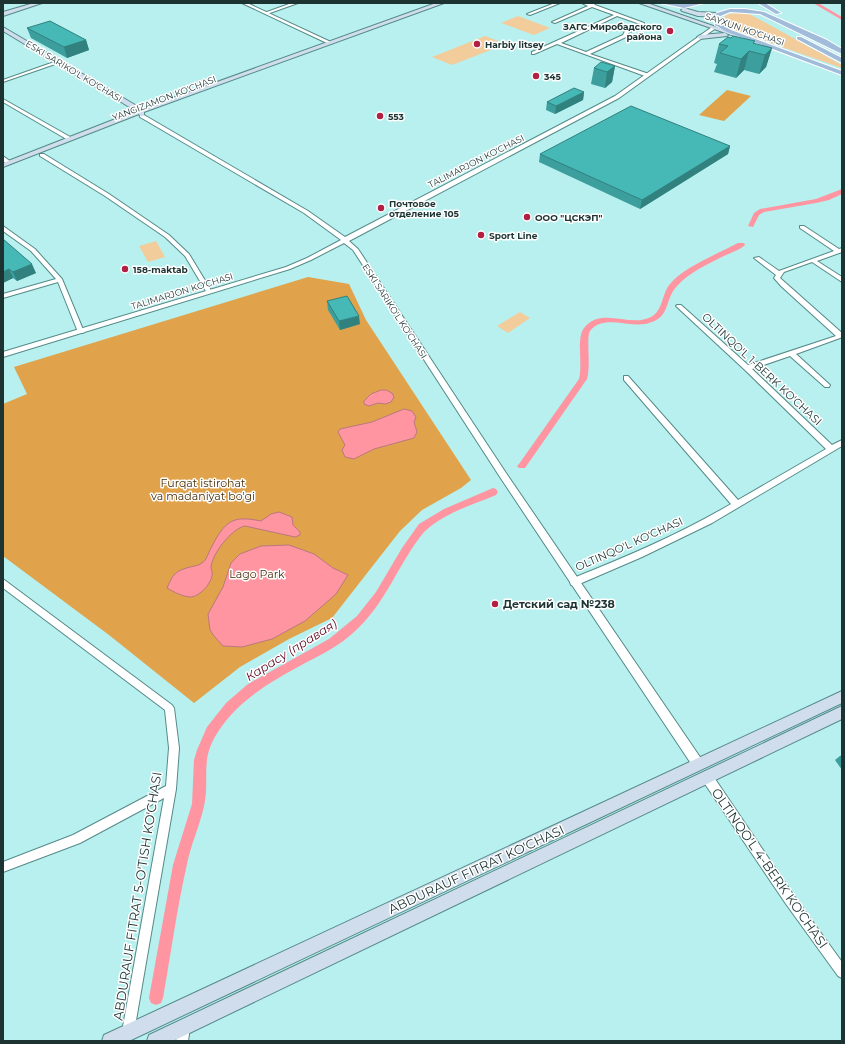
<svg xmlns="http://www.w3.org/2000/svg" width="845" height="1044" font-family="Montserrat,sans-serif">
	<style>
		.green { fill: #f3cc9b }
		.forest { fill: #e0a24a }
		.water { fill: #fe95a1; stroke: #ba7880 }
		.lines { fill: none; stroke-linecap: round; stroke-linejoin: round }
		.canal { fill: #fe95a1; fill-rule: evenodd }
		.minor-casing { stroke: #548a88; stroke-width: 2 }
		.tertiary-casing { stroke: #548a88; stroke-width: 2 }
		.secondary-casing { stroke: #548a88; stroke-width: 2 }
		.primary-casing { stroke: #fff; stroke-width: 2 }
		.minor { fill: #fff; fill-rule: evenodd }
		.tertiary { fill: #fff; fill-rule: evenodd }
		.secondary { fill: #d0ddec; fill-rule: evenodd }
		.primary { fill: #a1bbda; fill-rule: evenodd }
		.wall { fill: #3c9e9d }
		.shaded-wall { fill: #31817f }
		.building { fill: #46b8b6; stroke: #31817f }
		.poi-dot { fill: #b21f44; stroke: #fff; stroke-width: 1.5 }
		.labels { text-anchor: middle; dominant-baseline: central; stroke-width: 3; stroke-linejoin: round; paint-order: stroke }
		.far-poi-label { font-size: 9px; font-weight: bold; fill: #1c3332; stroke: #fff; text-anchor: start }
		.far-street-label { font-size: 9px; fill: #1c3332; stroke: #fff }
		.street-label { font-size: 11px; fill: #1c3332; stroke: #fff }
		.park-label { font-size: 11px; fill: #472e08; stroke: #fff }
		.poi-label { font-size: 11px; font-weight: bold; fill: #1c3332; stroke: #fff; text-anchor: start }
		.water-label { font-size: 12px; font-style: italic; fill: #5f001c; stroke: #fff }
		.near-street-label { font-size: 13px; fill: #1c3332; stroke: #fff }
	</style>
	<rect width="100%" height="100%" fill="#b7f0ee"/>
	<!-- green -->
	<g class="green">
		<path d="M746,12L842,65V68L733,30L725,26L721,20L728,14Z"/>
		<path d="M518,16L550,28L534,35L501,23Z"/>
		<path d="M485,36L506,44L452,65L432,57Z"/>
		<path d="M156,241L165,257L148,262L139,246Z"/>
		<path d="M520,312L530,318L508,333L497,326Z"/>
	</g>
	<!-- forest -->
	<g class="forest">
		<path d="M727,90L751,96L724,121L699,115Z"/>
		<path d="M308,277L349,284L366,320L471,480L461,488L422,510L400,531L332,618L289,639L240,667L194,703L109,635L3,556V404L27,394L14,367Z"/>
	</g>
	<!-- water -->
	<g class="water">
		<path d="M381,390H386L392,393L394,397L391,402L385,404L378,403L369,406L364,404V401L371,394Z"/>
		<path d="M404,409L412,411L416,417L414,422L417,432L414,438L374,449L354,459L345,457L342,450L345,445L338,432L340,429L372,422Z"/>
		<path d="M279,512L292,517L293,525L300,532V535L295,537L245,526C232,528 212,554 211,567C211,570 213,573 212,576C210,585 200,596 191,597C183,597 174,592 167,588C173,574 175,571 190,567C194,566 198,566 202,563C207,560 208,553 211,548C225,521 232,515 261,521L271,514Z"/>
		<path d="M289,545L314,554L333,568L348,575L336,594L305,621L272,639L242,647L223,646L214,636L210,630L208,614L223,587L231,563L240,554L261,546Z"/>
	</g>
	<g class="lines">
		<!-- canal -->
		<g class="canal">
			<path d="M813,3H818L842,17V20Z"/>
			<path d="M842,189V194L829,200L816,203L764,212L759,215L753,227L748,226L754,213L760,209L816,199Z"/>
			<path d="M738,243H744L745,245C740,250 732,252 726,255C710,263 689,272 677,286C664,300 671,317 649,323C632,329 603,313 590,331C586,337 591,367 587,379L525,468H519L517,466L519,464L579,379C583,364 576,338 584,328C601,306 630,328 651,317C663,311 662,293 670,284C685,266 718,254 738,243Z"/>
			<path d="M493,488L496,489L498,492L496,495C472,505 444,513 424,532C397,565 387,603 353,633C340,645 323,654 307,662C272,681 237,700 216,735C200,761 210,780 204,806C200,825 191,844 187,864C177,908 171,953 163,998L161,1003L156,1005L151,1003L149,998L173,865L192,804L194,760L197,750L207,727L226,703L248,684L329,639L357,616L376,592L402,548L419,524L444,509Z"/>
		</g>
		<!-- minor casing -->
		<g class="minor-casing">
			<g id="minor">
				<path d="M292,3H298L267,14L264,13Z"/>
				<path d="M555,3H560L530,15L527,14Z"/>
				<path d="M582,3L594,4L595,5L644,23V25L628,33L626,37L590,54L649,74V76H645L557,44L534,54H532V52L614,15L592,7L555,23L552,22L588,6ZM617,16L640,24L625,31L623,35L586,52L561,43Z"/>
				<path d="M57,61L61,62L3,82V80Z"/>
				<path d="M3,99L72,138V139L68,140L3,102Z"/>
				<path d="M40,154H44L109,194L169,235L189,254L212,292L211,293H207L185,256L165,237L105,196L40,156Z"/>
				<path d="M3,156L11,162V164H7L3,161Z"/>
				<path d="M3,226L35,249L62,279L84,332L83,333H79L78,332L58,282L3,298V294L56,279L31,251L3,231Z"/>
				<path d="M800,226H804L839,249L842,248V252L817,261L842,277V282L812,262L784,272L780,278L842,333V337L840,338L796,354L830,385L829,387H825L790,356L752,369L832,445L842,440V446L712,523L642,557L577,585L574,586L571,585L570,582L571,579C626,557 680,534 731,504L624,380V376H628L738,500L826,449L745,370L676,306L677,305H681L748,365L836,336L781,286L774,278L776,275L754,258L759,257L779,271L834,251L800,228Z"/>
				<path d="M3,579L172,705L174,708L179,748L176,789L134,1032L132,1036L128,1038L124,1036L122,1032L164,798L80,843L3,872V862L73,835L166,786L169,748L165,710L3,588Z"/>
				<path d="M707,772L711,773L794,896L842,962V978L838,976L786,904L703,781L702,777L703,773Z"/>
				<path d="M184,1021L188,1023L190,1027L188,1041H176L180,1023Z"/>
			</g>
		</g>
		<!-- tertiary casing -->
		<g class="tertiary-casing">
			<g id="tertiary">
				<path d="M242,3H247L333,43L329,44Z"/>
				<path d="M712,27L716,28L619,98L349,241L358,249L506,473L702,760L704,764L702,768L698,770L694,768L500,477L353,250L344,243L311,260L290,269L3,357V352L286,267L307,258L341,240L304,213L140,117V115H144L308,211L345,237L615,96Z"/>
			</g>
		</g>
		<!-- secondary casing -->
		<g class="secondary-casing">
			<g id="secondary">
				<path d="M34,3H42L3,16V12Z"/>
				<path d="M436,3H444L144,112V116H140L139,114L3,167V163L136,111L3,31V27L142,109Z"/>
				<path d="M639,3H647L745,37L740,38Z"/>
				<path d="M684,8L698,12L717,13L720,15L717,17L698,16L682,11L681,10Z"/>
				<path d="M725,33L728,35L727,36L700,39L697,37L700,35Z"/>
				<path d="M842,691V703L129,1041H102L104,1035Z"/>
				<path d="M842,706V719L173,1041H147L149,1035Z"/>
			</g>
		</g>
		<!-- primary casing -->
		<g class="primary-casing">
			<g id="primary">
				<path d="M660,3L684,4L704,3L684,8Z"/>
				<path d="M758,3H765L781,13L776,14Z"/>
				<path d="M730,9H745L764,12L827,40L842,49V54L760,14L730,12L718,17L720,23L731,30L842,71V75L727,32L715,25L713,16L717,13Z"/>
				<path d="M797,37H801L842,58V63L797,39Z"/>
			</g>
		</g>
		<!-- minor -->
		<use href="#minor" class="minor"/>
		<!-- tertiary -->
		<use href="#tertiary" class="tertiary"/>
		<!-- secondary -->
		<use href="#secondary" class="secondary"/>
		<!-- primary -->
		<use href="#primary" class="primary"/>
	</g>
	<!-- wall -->
	<g class="wall">
		<path d="M27,28L86,40L89,50L67,58L31,38Z"/>
		<path d="M755,41L754,44L772,48L766,67L759,74L744,70L736,78L714,72L717,64L714,63L719,44Z"/>
		<path d="M615,66L612,82L605,88L591,84L594,68Z"/>
		<path d="M584,92L583,100L555,114L546,110L547,102Z"/>
		<path d="M730,146L728,154L640,209L539,162L540,154Z"/>
		<path d="M3,239L36,273L17,281L13,278L3,283Z"/>
		<path d="M327,301L360,324L340,330L328,310Z"/>
		<path d="M842,755V770L835,760L840,756Z"/>
	</g>
	<!-- shaded-wall -->
	<g class="shaded-wall">
		<path d="M86,40L89,50L67,58L64,47Z"/>
		<path d="M772,48L766,67L759,74L765,55Z"/>
		<path d="M749,51L744,70L736,78L741,59Z"/>
		<path d="M615,66L612,82L605,88L607,72Z"/>
		<path d="M584,92L583,100L555,114L556,106Z"/>
		<path d="M730,146L728,154L640,209L642,200Z"/>
		<path d="M32,264L36,273L17,281L13,272Z"/>
		<path d="M9,269L13,278L3,283V272Z"/>
		<path d="M359,316L360,324L340,330L339,321Z"/>
	</g>
	<!-- building -->
	<g class="building">
		<path d="M50,21L86,40L64,47L27,28Z"/>
		<path d="M733,36L755,41L753,43L772,48L765,55L749,51L741,59L720,53L728,46L719,44L728,37L731,38Z"/>
		<path d="M601,62L615,66L607,72L594,68Z"/>
		<path d="M574,88L584,92L556,106L547,102Z"/>
		<path d="M631,106L730,146L642,200L540,154Z"/>
		<path d="M3,239L32,264L13,272L9,269L3,272Z"/>
		<path d="M347,296L359,316L339,321L327,301Z"/>
	</g>
	<!-- markers -->
	<g class="poi-dot">
		<circle cx="670" cy="31" r="4"/>
		<circle cx="477" cy="44" r="4"/>
		<circle cx="536" cy="76" r="4"/>
		<circle cx="380" cy="116" r="4"/>
		<circle cx="381" cy="208" r="4"/>
		<circle cx="527" cy="217" r="4"/>
		<circle cx="481" cy="235" r="4"/>
		<circle cx="125" cy="269" r="4"/>
		<circle cx="495" cy="604" r="4"/>
	</g>
	<g class="labels">
		<!-- far-poi labels -->
		<g class="far-poi-label">
			<text x="662" y="26" text-anchor="end">ЗАГС Миробадского<tspan x="662" dy="10">района</tspan></text>
			<text x="485" y="44">Harbiy litsey</text>
			<text x="544" y="76">345</text>
			<text x="388" y="116">553</text>
			<text x="389" y="203">Почтовое<tspan x="389" dy="10">отделение 105</tspan></text>
			<text x="535" y="217">ООО "ЦСКЭП"</text>
			<text x="489" y="235">Sport Line</text>
			<text x="133" y="269">158-maktab</text>
		</g>
		<!-- far-street labels -->
		<g class="far-street-label">
			<text transform="translate(745 29) rotate(19)">SAYXUN KO'CHASI</text>
			<text transform="translate(74 71) rotate(31)">ESKI SARIKO'L KO'CHASI</text>
			<text transform="translate(164 98) rotate(-21)">YANGIZAMON KO'CHASI</text>
			<text transform="translate(476 161) rotate(-27)">TALIMARJON KO'CHASI</text>
			<text transform="translate(182 291) rotate(-17)">TALIMARJON KO'CHASI</text>
			<text transform="translate(395 311) rotate(57)">ESKI SARIKO'L KO'CHASI</text>
		</g>
		<!-- street labels -->
		<g class="street-label">
			<text transform="translate(762 369) rotate(43)">OLTINQO'L 1-BERK KO'CHASI</text>
			<text transform="translate(629 544) rotate(-24)">OLTINQO'L KO'CHASI</text>
		</g>
		<!-- park labels -->
		<g class="park-label">
			<text x="203" y="483">Furqat istirohat<tspan x="203" dy="13">va madaniyat bo'gi</tspan></text>
			<text x="257" y="574">Lago Park</text>
		</g>
		<!-- poi labels -->
		<g class="poi-label">
			<text x="503" y="604">Детский сад №238</text>
		</g>
		<!-- water labels -->
		<g class="water-label">
			<text transform="translate(291 650) rotate(-32)">Карасу (правая)</text>
		</g>
		<!-- near-street labels -->
		<g class="near-street-label">
			<text transform="translate(770 868) rotate(55)">OLTINQO'L 4-BERK KO'CHASI</text>
			<text transform="translate(476 869) rotate(-25)">ABDURAUF FITRAT KO'CHASI</text>
			<text transform="translate(137 896) rotate(-81)">ABDURAUF FITRAT 5-O'TISH KO'CHASI</text>
		</g>
	</g>
	<!-- border -->
	<rect width="845" height="1044" fill="none" stroke="#1c3332" stroke-width="8"/>
</svg>
